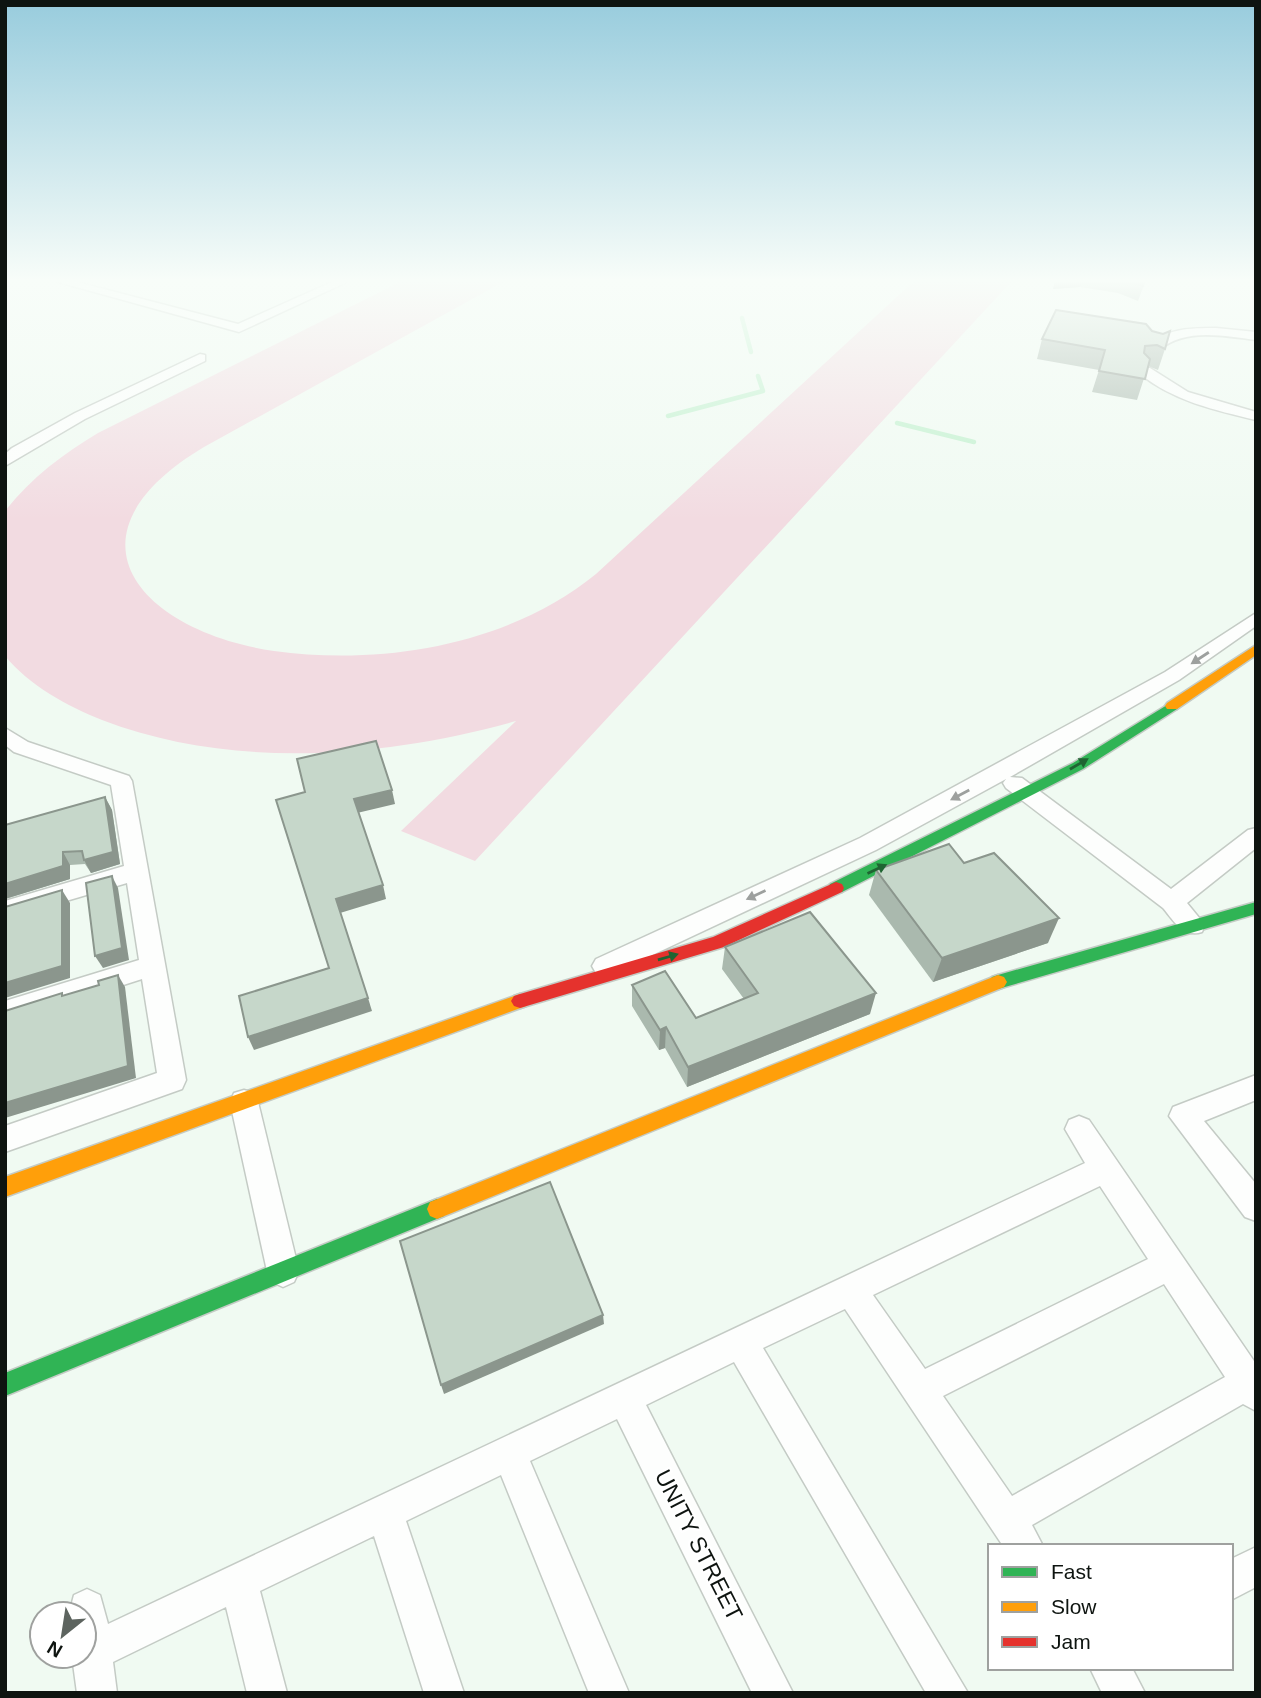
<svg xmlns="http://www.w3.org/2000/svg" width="1261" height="1698" font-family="Arial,sans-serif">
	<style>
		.green { fill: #f2dbe1 }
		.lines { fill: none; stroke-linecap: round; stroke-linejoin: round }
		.stream { stroke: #c0f0cd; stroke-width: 4.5 }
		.street-casing { stroke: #c4cbc5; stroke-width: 3 }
		.fast-casing { stroke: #c4cbc5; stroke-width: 3 }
		.slow-casing { stroke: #c4cbc5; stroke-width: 3 }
		.jam-casing { stroke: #c4cbc5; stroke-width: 3 }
		.street { fill: #fdfefd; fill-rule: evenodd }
		.fast { fill: #30b455; fill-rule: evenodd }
		.slow { fill: #ff9f0a; fill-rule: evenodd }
		.jam { fill: #e5322d; fill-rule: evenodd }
		.wall { fill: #aab9ae }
		.shaded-wall { fill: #8b968d }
		.building { fill: #c6d7ca; stroke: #8b968d; stroke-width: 2 }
		.oneway { fill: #9da09e }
		.oneway2 { fill: #1f6432 }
		.labels { text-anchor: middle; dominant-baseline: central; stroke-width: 5; stroke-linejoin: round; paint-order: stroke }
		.near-street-label { font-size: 23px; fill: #0e1410; stroke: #fff }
	</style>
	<rect width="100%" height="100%" fill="#f0faf2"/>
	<!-- green -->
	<path class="green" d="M400,282H503L204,447C55,536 140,631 274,651C383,666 509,645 596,574L913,282H1011L475,861L401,831L516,721C383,758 233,770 102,720C67,706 30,686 5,656V511C31,478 63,454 98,433Z"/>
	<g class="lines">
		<!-- stream -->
		<g class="stream">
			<path d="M742,318L751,352"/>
			<path d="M668,416L763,391L758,376"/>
			<path d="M897,423L974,442"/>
		</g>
		<!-- street casing -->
		<g class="street-casing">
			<g id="street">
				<path d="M58,282H77L238,324L332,282H347L239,332Z"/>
				<path d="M1216,328L1256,332V340C1223,336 1183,327 1157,352L1146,349C1163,328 1190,328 1216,328Z"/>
				<path d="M200,354L205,355V361L85,419L5,466V454L12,448L75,413Z"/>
				<path d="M1140,368H1150L1188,392L1256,412V420C1214,410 1174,401 1140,374Z"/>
				<path d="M1256,613V626L1179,680L1010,777L1022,778L1171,889L1248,830L1256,828V848L1187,903L1205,925L1202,932C1183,938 1174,921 1163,908L1006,788L1003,783L1006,779L876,850L614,973L605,976L596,973L592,966L596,959L860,838L1165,672Z"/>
				<path d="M5,728L28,742L129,776L132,781L186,1080L182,1089L5,1152V1126L157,1073L142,979L5,1023V1001L139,960L127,883L5,919V901L124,866L111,785L14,752L5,745Z"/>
				<path d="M1256,1075V1100L1204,1121L1256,1184V1221L1245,1217L1169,1116L1173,1107Z"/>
				<path d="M244,1090L254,1093L258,1102L299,1271L294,1282L283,1287L272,1282L267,1271L230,1102L234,1093Z"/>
				<path d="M1079,1116L1089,1120L1256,1364V1411L1243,1404L1032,1525L1043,1546H1003L845,1309L763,1348L968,1693H926L734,1362L646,1405L793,1693H752L617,1419L530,1461L629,1693H589L501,1475L406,1521L464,1693H424L374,1536L260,1591L287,1693H247L226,1607L113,1662L117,1693H77L72,1656H84V1614H69L74,1595L87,1589L100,1595L108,1624L1085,1163L1065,1129L1069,1120ZM1100,1186L1148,1259L925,1369L873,1295ZM1164,1284L1225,1377L1012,1496L943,1396Z"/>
				<path d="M1256,1547V1587L1231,1600V1559Z"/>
				<path d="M1090,1668H1132L1145,1693H1102Z"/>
			</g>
		</g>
		<!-- fast casing -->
		<g class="fast-casing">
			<g id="fast">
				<path d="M1172,702L1179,706L1177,709L1083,769L842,892H830L828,888L830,884L1073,763Z"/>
				<path d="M1256,902V914L998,989L992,987L989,982L992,977L998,975Z"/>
				<path d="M437,1199L444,1202L447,1209L444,1216L5,1396V1373Z"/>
			</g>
		</g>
		<!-- slow casing -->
		<g class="slow-casing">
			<g id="slow">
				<path d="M1256,645V655L1177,709H1167L1165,706L1167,703Z"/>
				<path d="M998,975L1004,977L1007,982L1004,987L437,1219L430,1216L427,1209L430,1202Z"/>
				<path d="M520,994L526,996L529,1001L526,1006L5,1197V1177Z"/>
			</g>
		</g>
		<!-- jam casing -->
		<g class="jam-casing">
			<path id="jam" d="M836,882L842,884L844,888L842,892L724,947L520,1008L514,1006L511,1001L514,996L520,994L713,937Z"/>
		</g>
		<!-- street -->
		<use href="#street" class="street"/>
		<!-- fast -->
		<use href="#fast" class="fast"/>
		<!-- slow -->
		<use href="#slow" class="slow"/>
		<!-- jam -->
		<use href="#jam" class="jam"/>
	</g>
	<!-- wall -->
	<g class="wall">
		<path d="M1055,282H1145L1138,301L1118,293L1080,287L1053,289Z"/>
		<path d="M1146,324L1165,349L1158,370L1148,366L1137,400L1092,392L1099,370L1037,359L1042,339Z"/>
		<path d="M105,797L112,810L120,864L91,873L85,864L70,865V879L5,899Z"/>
		<path d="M964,863L1048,943L933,982L869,895L876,870Z"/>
		<path d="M725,947L870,1014L687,1087L665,1048L659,1050L632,1006V985L696,1018L744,999L722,969Z"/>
	</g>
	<!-- shaded-wall -->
	<g class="shaded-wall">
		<path d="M1055,282H1082L1080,287L1053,289Z"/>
		<path d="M392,790L395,804L357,813L354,799Z"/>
		<path d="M105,797L112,810L120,864L91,873L84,860Z"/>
		<path d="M63,852L70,865V879L5,899V884Z"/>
		<path d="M112,876L118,888L129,960L103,968L95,956Z"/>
		<path d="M383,885L386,899L340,913L336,899Z"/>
		<path d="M62,890L70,903V978L5,998V983Z"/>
		<path d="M1059,918L1048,943L933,982L942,958Z"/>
		<path d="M118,975L125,987L136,1078L5,1118V1103Z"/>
		<path d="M876,993L870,1014L687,1087L688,1067Z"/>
		<path d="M368,998L372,1011L254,1050L248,1037Z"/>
		<path d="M666,1027L665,1048L659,1050L660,1030Z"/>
		<path d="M603,1315L604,1324L444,1394L441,1385Z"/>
	</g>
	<!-- building -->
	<g class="building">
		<path d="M1133,282H1144L1143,286Z"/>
		<path d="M1056,310L1146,324L1152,331L1163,334L1170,331L1165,349L1157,345L1145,346L1144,353L1150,359L1145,379L1099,371L1105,350L1042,339Z"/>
		<path d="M376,741L392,790L354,799L383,885L336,899L368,998L248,1037L239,996L329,968L276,800L305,792L297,759Z"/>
		<path d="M105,797L113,852L84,860L82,851L63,852V866L5,884V825Z"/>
		<path d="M949,844L964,863L994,853L1059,918L942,958L876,870Z"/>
		<path d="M112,876L122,948L95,956L86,883Z"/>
		<path d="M62,890V966L5,983V907Z"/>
		<path d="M810,912L876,993L688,1067L666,1027L660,1030L632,985L665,971L696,1018L758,993L725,947Z"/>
		<path d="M118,975L128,1066L5,1103V1011L62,993V996L99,985L98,981Z"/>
		<path d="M550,1182L603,1315L441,1385L400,1241Z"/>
	</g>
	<!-- one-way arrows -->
	<defs><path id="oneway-solid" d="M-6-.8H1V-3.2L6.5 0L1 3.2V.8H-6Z" transform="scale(1.75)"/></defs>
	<g class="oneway">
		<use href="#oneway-solid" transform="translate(1200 658) rotate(147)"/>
		<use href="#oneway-solid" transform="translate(960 795) rotate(152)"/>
		<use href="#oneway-solid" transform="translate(756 895) rotate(155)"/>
	</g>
	<g class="oneway2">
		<use href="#oneway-solid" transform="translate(1079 764) rotate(-30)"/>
		<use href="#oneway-solid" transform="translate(877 869) rotate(-25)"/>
		<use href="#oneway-solid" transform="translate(668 957) rotate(-16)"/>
	</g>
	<!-- sky -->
	<linearGradient id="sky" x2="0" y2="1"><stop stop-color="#98ccdd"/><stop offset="0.54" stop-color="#f8fdf9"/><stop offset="1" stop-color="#f8fdf9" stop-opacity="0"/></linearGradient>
	<rect width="1261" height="520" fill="url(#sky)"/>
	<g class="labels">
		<!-- near-street labels -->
		<g class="near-street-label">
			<text transform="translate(699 1545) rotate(63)">UNITY STREET</text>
		</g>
	</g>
	<!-- border -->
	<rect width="1261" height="1698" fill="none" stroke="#0e1410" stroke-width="14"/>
	<!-- legend -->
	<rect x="988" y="1544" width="245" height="126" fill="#ffffff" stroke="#9fa19f" stroke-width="2"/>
	<rect x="1002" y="1567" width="35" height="10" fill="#30b455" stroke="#9fa19f" stroke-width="2"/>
	<text x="1051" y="1579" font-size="21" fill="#0e1410">Fast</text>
	<rect x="1002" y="1602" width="35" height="10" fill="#ff9f0a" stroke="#9fa19f" stroke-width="2"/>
	<text x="1051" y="1614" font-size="21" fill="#0e1410">Slow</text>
	<rect x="1002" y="1637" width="35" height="10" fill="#e5322d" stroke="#9fa19f" stroke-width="2"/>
	<text x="1051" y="1649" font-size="21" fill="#0e1410">Jam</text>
	<!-- north arrow -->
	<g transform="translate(63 1635) rotate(210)"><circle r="33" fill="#ffffff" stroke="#9fa19f" stroke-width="2"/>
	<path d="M0-5L12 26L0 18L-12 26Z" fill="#5d645f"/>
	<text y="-10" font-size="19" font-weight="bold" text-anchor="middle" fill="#0e1410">N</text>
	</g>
</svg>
